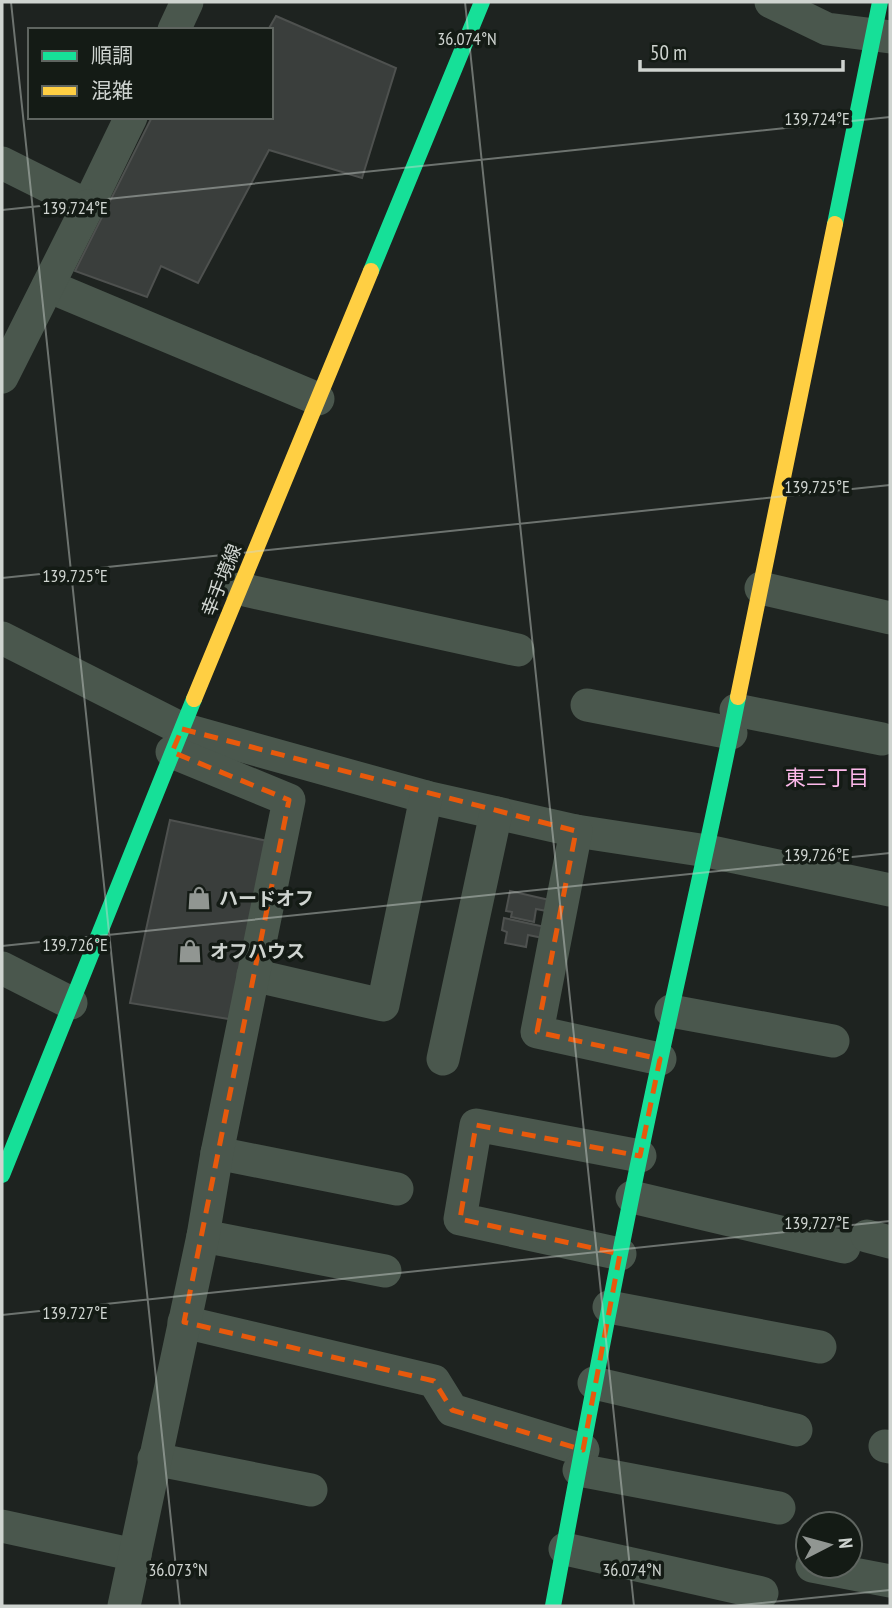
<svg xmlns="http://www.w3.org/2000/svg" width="892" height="1608" font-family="'PT Sans Narrow','Noto Sans JP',sans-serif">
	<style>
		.building { fill: #3a3e3c; stroke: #4e514f; stroke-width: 2 }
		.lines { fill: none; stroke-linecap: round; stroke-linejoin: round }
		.street { stroke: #4a574d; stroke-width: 33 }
		.fast { stroke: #16e098; stroke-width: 16 }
		.slow { stroke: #ffcf43; stroke-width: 16 }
		.marked { fill: none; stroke: #e8590c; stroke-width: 5; stroke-dasharray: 14 9; stroke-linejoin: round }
		.ticks { fill: none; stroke: #cfd4d0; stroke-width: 2; stroke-opacity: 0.45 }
		.labels { text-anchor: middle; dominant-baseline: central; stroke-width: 7; stroke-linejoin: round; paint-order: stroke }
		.street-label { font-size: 19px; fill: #cfd4d0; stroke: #141b15 }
		.poi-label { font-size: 19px; font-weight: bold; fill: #cfd4d0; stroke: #141b15; text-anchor: start }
		.neighbourhood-label { font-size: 21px; fill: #fdb9ea; stroke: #141b15 }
		.ticks-label { font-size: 18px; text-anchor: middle; fill: #cfd4d0; stroke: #141b15; stroke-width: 7; stroke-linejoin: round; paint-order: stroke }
	</style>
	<rect width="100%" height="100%" fill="#1e2320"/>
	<!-- building -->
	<g class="building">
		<path d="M276,16L396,68L362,178L269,150L198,283L161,266L147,297L75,271L152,117H271V30H268Z"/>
		<path d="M170,820L272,842L235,1020L130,1003Z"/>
		<path d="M510,891L554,901L552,912L536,909L534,922L511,917L512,912L506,911Z"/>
		<path d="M504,918L545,927L543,938L528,935L526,947L505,943L507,932L502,930Z"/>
	</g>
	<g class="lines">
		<!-- street -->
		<g class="street">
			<path d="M771,2L827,29L890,37"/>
			<path d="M174,30L187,2"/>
			<path d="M2,163L88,206L131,117"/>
			<path d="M48,286L318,399"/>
			<path d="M2,377L88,206"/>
			<path d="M761,588L890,618"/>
			<path d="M240,589L518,650"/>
			<path d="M2,638L182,729L426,797L576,831L707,851L890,890"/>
			<path d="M587,705L731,733"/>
			<path d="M736,710L882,739"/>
			<path d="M576,831L537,1032L660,1059"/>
			<path d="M2,968L71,1003"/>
			<path d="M253,975L383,1005L426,797"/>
			<path d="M671,1011L833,1041"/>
			<path d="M443,1059L496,813"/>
			<path d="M217,1153L397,1189"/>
			<path d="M632,1197L844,1247"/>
			<path d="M203,1236L385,1271"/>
			<path d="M867,1236L890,1242"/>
			<path d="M620,1254L460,1219L476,1125L640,1156"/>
			<path d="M609,1307L820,1347"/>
			<path d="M184,1322L434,1381L452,1410L583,1450"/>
			<path d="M594,1383L796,1430"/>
			<path d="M885,1446L890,1447"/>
			<path d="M154,1459L311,1490"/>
			<path d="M579,1470L779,1508"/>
			<path d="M2,1526L135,1555"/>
			<path d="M565,1549L762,1593"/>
			<path d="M812,1566L890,1581"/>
			<path d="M124,1606L203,1236L217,1153L289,800L172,752"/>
		</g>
		<!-- fast -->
		<g class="fast">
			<path d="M835,224L880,2"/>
			<path d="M371,271L482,2"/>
			<path d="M2,1175L194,699"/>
			<path d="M553,1606C587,1423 621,1241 660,1060C686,939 714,818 738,697"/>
		</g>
		<!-- slow -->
		<g class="slow">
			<path d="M738,697L835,224"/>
			<path d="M194,699L371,271"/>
		</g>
	</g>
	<!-- marked area -->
	<path class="marked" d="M182,729L576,831L537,1032L660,1059L640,1156L476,1125L460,1219L620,1254L583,1450L452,1410L434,1381L184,1322L289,800L172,752Z"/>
	<!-- ticks -->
	<path class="ticks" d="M11,2L180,1606M465,2L634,1606M2,210L890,117M2,578L890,485M2,946L890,853M2,1315L890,1221M731,1606L890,1590"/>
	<!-- icons -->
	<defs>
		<g id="shop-bare" transform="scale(1.89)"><path d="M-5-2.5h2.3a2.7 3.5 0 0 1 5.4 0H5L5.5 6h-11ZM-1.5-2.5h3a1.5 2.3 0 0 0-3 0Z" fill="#919692" stroke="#141b15" stroke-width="2.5" paint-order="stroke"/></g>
	</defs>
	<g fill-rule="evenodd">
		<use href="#shop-bare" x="199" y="898"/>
		<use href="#shop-bare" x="190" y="951"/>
	</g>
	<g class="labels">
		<!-- street labels -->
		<g class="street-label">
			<text transform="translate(221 580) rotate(-68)">幸手境線</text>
		</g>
		<!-- poi labels -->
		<g class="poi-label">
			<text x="219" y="898">ハードオフ</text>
			<text x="210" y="951">オフハウス</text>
		</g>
		<!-- neighbourhood labels -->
		<g class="neighbourhood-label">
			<text x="827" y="777">東三丁目</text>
		</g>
	</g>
	<g class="ticks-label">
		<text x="467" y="45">36.074°N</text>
		<text x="817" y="125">139.724°E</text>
		<text x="75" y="214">139.724°E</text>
		<text x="817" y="493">139.725°E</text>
		<text x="75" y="582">139.725°E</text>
		<text x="817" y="861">139.726°E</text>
		<text x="75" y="951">139.726°E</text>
		<text x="817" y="1229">139.727°E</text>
		<text x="75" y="1319">139.727°E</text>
		<text x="178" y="1576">36.073°N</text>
		<text x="632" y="1576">36.074°N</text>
	</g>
	<!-- border -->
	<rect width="892" height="1608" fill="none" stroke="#cfd4d0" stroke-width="7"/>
	<!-- legend -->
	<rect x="28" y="28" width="245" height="91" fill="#141b15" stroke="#5f6560" stroke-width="2"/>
	<rect x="42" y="51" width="35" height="10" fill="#16e098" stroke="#5f6560" stroke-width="2"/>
	<text x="91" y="63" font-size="21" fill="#cfd4d0">順調</text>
	<rect x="42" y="86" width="35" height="10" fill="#ffcf43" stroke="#5f6560" stroke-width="2"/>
	<text x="91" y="98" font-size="21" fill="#cfd4d0">混雑</text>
	<!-- north arrow -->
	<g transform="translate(829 1545) rotate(84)"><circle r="33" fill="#141b15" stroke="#5f6560" stroke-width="2"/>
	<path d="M0-5L12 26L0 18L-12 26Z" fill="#919692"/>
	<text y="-10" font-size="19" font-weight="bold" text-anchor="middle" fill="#cfd4d0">N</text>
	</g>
	<!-- scale -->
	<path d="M640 60v10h203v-10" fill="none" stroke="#cfd4d0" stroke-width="3.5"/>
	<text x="650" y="60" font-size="21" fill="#cfd4d0" stroke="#141b15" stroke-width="5" paint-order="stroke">50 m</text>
</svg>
